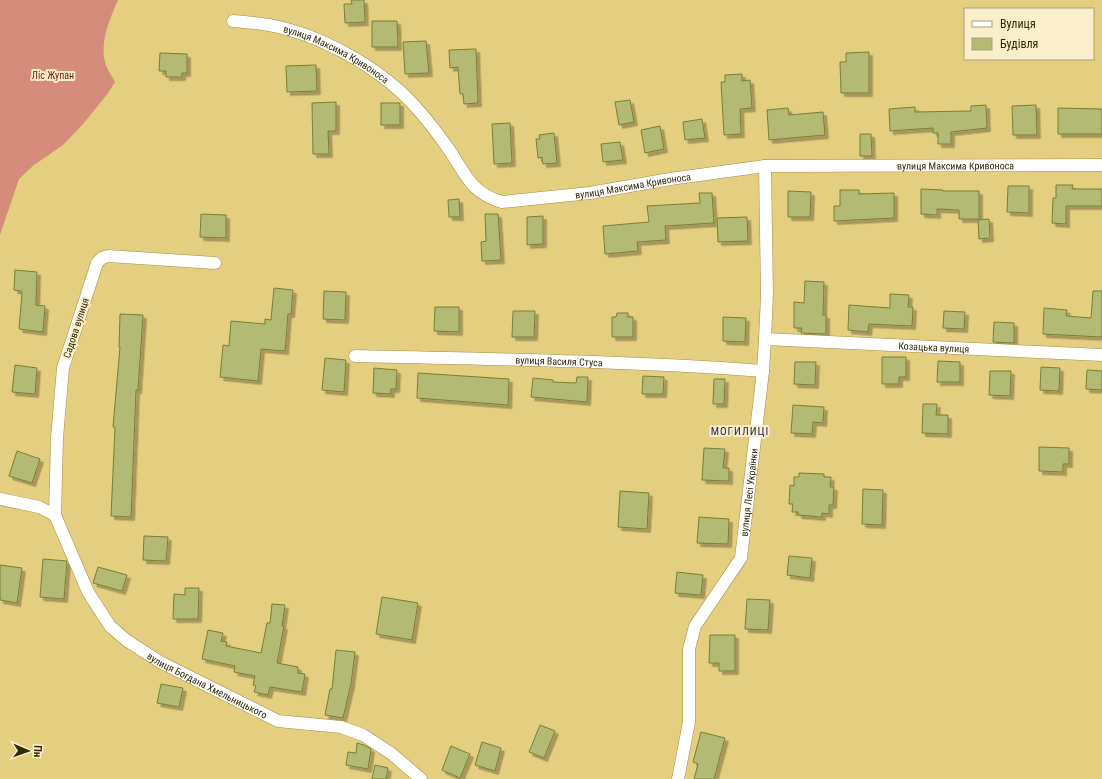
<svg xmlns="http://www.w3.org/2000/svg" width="1102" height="779" font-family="'Roboto Condensed',sans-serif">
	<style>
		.forest { fill: #d58c7a }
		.building { fill: #b2ba73; stroke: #797f33; filter: url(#shadow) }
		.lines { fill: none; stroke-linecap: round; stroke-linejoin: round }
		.street-casing { stroke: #a58f42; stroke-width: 13 }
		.street { stroke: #fff; stroke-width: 12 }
		.labels { text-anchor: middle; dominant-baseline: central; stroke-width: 4; stroke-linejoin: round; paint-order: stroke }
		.street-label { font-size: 10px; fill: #322908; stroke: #faefca }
		.park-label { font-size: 10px; fill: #711a06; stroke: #faefca }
		.neighbourhood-label { font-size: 11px; letter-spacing: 1px; fill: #1c2159; stroke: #faefca }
	</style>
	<defs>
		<filter id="shadow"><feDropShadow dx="3.5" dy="3.5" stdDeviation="0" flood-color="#0004"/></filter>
	</defs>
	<rect width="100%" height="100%" fill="#e4ce80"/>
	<!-- forest -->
	<path class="forest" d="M0,0H118C110,19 100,40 105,62C106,68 112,76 115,82L108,93L84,123L63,145L34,165L19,179L0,235Z"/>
	<!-- building -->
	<g class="building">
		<path d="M351,0H364L365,22L345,23L344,4H352Z"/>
		<path d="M372,21H397L398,47H372Z"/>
		<path d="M426,41L429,73L405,74L403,42Z"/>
		<path d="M476,49L478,103L464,104L463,94H460L458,67L450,68L449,50Z"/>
		<path d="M869,52V93H841L840,62H846V53Z"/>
		<path d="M160,53L187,54V73H182V77H166V71H159Z"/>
		<path d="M316,65L317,91L287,92L286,66Z"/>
		<path d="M742,74V81L750,80L752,108L740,109L741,134L724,135L721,82H725V75Z"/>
		<path d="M630,100L634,122L619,125L615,102Z"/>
		<path d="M336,102V131H328L329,154H313L312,103Z"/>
		<rect x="381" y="103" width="19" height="22"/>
		<path d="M986,105L987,128L951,132V144H938V133H933V128L890,131L889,109L915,107V112L971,111V106Z"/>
		<path d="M1036,105L1037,135H1013L1012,106Z"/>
		<path d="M788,108L789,115L823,112L825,135L769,140L767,110Z"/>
		<path d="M1058,108L1102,109V134H1058Z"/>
		<path d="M702,119L705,138L685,140L683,122Z"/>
		<path d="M510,123L512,163L494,164L492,124Z"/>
		<path d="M660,126L664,149L645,153L641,130Z"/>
		<path d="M554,133L557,163L543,164L542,157L538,158L536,139H540L539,135Z"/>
		<path d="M860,134H871L872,156H860Z"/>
		<path d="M620,142L623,160L603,162L601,144Z"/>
		<path d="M1056,185H1073L1072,189H1102V206H1066V224L1052,223L1053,198H1056Z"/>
		<path d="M1008,186H1029V213L1007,212Z"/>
		<path d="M921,189L943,190V191H979V219H959V210L937,209V215L921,214Z"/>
		<path d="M840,190H859V194L894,193V218L834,221V206H840Z"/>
		<path d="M788,191L811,192L810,217H788Z"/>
		<path d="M699,193H712L714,223L665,226L666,240L637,242L638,251L605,254L603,226L649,222L647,206L700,203Z"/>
		<path d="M459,199L460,217H449L448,200Z"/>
		<path d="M201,214L226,215V238L200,237Z"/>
		<path d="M485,214H498L501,260L482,261L481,242L486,241Z"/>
		<path d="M543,216V244L527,245V217Z"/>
		<path d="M747,217L748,241L718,242L717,218Z"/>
		<path d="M989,219L990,238L979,239L978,220Z"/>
		<path d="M15,270L37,272L36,305L45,306L43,332L19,329L22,293L21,291L14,290Z"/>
		<path d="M805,281L824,282L823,315H826V334L801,333L802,328H794V302L804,303Z"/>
		<path d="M274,288L293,290L291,314H288L285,351L261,349L258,381L220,377L223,345L229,346L231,321L265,324V319L271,320Z"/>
		<path d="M324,291L346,292L345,320L323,319Z"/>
		<path d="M1093,291H1102V337L1043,334L1044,308L1067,310L1066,316L1091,318Z"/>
		<path d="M890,294L909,295L908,307H913L912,326L869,324L868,332L848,330L849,305L890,308Z"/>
		<path d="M435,307H459V332L434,331Z"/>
		<path d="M513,311H535L534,337H512Z"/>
		<path d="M944,311L965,312L964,329L943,328Z"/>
		<path d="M617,313H628V317H633V337H612V317H616Z"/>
		<path d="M120,314L143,315L138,390H136L131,517L111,516L115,427H113L120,347H119Z"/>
		<path d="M723,317L746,318L745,342L723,341Z"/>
		<path d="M994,322L1014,323V343L993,342Z"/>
		<path d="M882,357H906V377H899V384H882Z"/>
		<path d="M325,358L346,360L344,392L322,390Z"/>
		<path d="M938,361L960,362V382H937Z"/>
		<path d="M795,362H816L815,385L794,384Z"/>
		<path d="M15,365L37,368L35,394L12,392Z"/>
		<path d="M1041,367L1060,368L1059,391L1040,390Z"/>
		<path d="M374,368L397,370L396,389H391V394L373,393Z"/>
		<path d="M1087,370L1102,371V390L1086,389Z"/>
		<path d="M990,371H1011L1010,396L989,395Z"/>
		<path d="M418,373L509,379L508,405L417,398Z"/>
		<path d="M643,376L664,377L663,394H642Z"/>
		<path d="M577,377H588L587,402L531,397L533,378L553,380V382L576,383Z"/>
		<path d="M714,379H725L724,404H713Z"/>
		<path d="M923,404H937L936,415H948V434L922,433Z"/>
		<path d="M793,405L824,407L823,423L813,422L812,434L791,433Z"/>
		<path d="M1039,447L1069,448V464H1063V472L1039,471Z"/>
		<path d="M704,448L725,449L723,468H729V481L702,480Z"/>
		<path d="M17,451L40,459L32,483L9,476Z"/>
		<path d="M799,473L824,474V477H831L830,487H834L833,505H829V514L822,513V517L798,515V512H792L793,504H789L790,485L794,486V477H799Z"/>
		<path d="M863,489L883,490L882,525L862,524Z"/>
		<path d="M620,491L649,493L647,529L618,527Z"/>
		<path d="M699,517L729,519L728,544L697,543Z"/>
		<path d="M144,536L168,537L166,561L143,560Z"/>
		<path d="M789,556L812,558L810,578L787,575Z"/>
		<path d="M43,559L67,561L64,599L40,597Z"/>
		<path d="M0,565L22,568L17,603L0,600Z"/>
		<path d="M98,567L127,575L122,591L93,583Z"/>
		<path d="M677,572L703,575L701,595L675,593Z"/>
		<path d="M185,588H199L198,619H173L174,594L185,595Z"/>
		<path d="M382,597L418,603L412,640L376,634Z"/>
		<path d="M747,599L770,600L768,630L745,629Z"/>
		<path d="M272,604L285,605L282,626H284L277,663L298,667V673L305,674L302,692L270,687L268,695L254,692L256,686L253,685L255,676L234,672L235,666L202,659L208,630L223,633L221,641L227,642L226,646L261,653L267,623H270Z"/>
		<path d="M710,635H735V671H719V663H709Z"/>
		<path d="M336,650L355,652L351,684L343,718L325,715L330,689H332Z"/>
		<path d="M161,684L183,688L179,707L157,703Z"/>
		<path d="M540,725L555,731L544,758L529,752Z"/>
		<path d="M701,732L725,738L714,779H694L698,764L693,762Z"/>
		<path d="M482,742L501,748L495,771L475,765Z"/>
		<path d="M357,743L364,745L371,749L368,769L346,765L348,752L356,753Z"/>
		<path d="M451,746L470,754L460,778L442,770Z"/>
		<path d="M375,765L388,768L386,779H372Z"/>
	</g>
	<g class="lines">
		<!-- street casing -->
		<g class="street-casing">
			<g id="street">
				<path id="s1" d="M233,21C245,22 257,23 269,25C319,34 377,66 412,103C425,117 439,135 450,151C466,175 471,193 502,202L590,193L670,179L765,166L1102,165"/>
				<path id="s2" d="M215,263L108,256L102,258L97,263L63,368L57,438L55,515L88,592L110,626L126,640L160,662L278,721L341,727L363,735L392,754L421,779"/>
				<path id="s3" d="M765,339L1102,355"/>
				<path id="s4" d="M355,356C491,359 627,361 763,371"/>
				<path d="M0,499L39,507L55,515"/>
				<path id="s5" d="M678,779L689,722V649L695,626L741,558L763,371L765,339L767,295L765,166"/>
			</g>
		</g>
		<!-- street -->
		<use href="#street" class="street"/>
	</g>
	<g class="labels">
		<!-- street labels -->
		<g class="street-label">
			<text stroke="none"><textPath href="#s1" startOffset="110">вулиця Максима Кривоноса</textPath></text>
			<text stroke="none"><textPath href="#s1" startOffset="794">вулиця Максима Кривоноса</textPath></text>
			<text stroke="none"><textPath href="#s1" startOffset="470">вулиця Максима Кривоноса</textPath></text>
			<text transform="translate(76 328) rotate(-72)">Садова вулиця</text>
			<text stroke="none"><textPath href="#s3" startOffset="169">Козацька вулиця</textPath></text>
			<text stroke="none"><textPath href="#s4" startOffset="204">вулиця Василя Стуса</textPath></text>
			<text stroke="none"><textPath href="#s5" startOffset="303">вулиця Лесі Українки</textPath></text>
			<text stroke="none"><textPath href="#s2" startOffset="617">вулиця Богдана Хмельницького</textPath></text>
		</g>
		<!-- park labels -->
		<g class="park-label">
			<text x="53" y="75">Ліс Жупан</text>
		</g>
		<!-- neighbourhood labels -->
		<g class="neighbourhood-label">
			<text x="740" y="431">МОГИЛИЦІ</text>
		</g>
	</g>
	<!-- legend -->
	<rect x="964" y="8" width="130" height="52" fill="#faefca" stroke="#aaa07c"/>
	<rect x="972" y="21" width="20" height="6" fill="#ffffff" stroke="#aaa07c"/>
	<text x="1000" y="28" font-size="12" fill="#322908">Вулиця</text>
	<rect x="972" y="38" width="20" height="12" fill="#b2ba73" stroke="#aaa07c"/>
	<text x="1000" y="48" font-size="12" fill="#322908">Будівля</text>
	<!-- north arrow -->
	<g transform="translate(28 751) rotate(92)" stroke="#faefca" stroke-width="3" paint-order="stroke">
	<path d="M0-3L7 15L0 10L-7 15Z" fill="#322908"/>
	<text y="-6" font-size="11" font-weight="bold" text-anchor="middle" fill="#322908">Пн</text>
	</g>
</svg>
